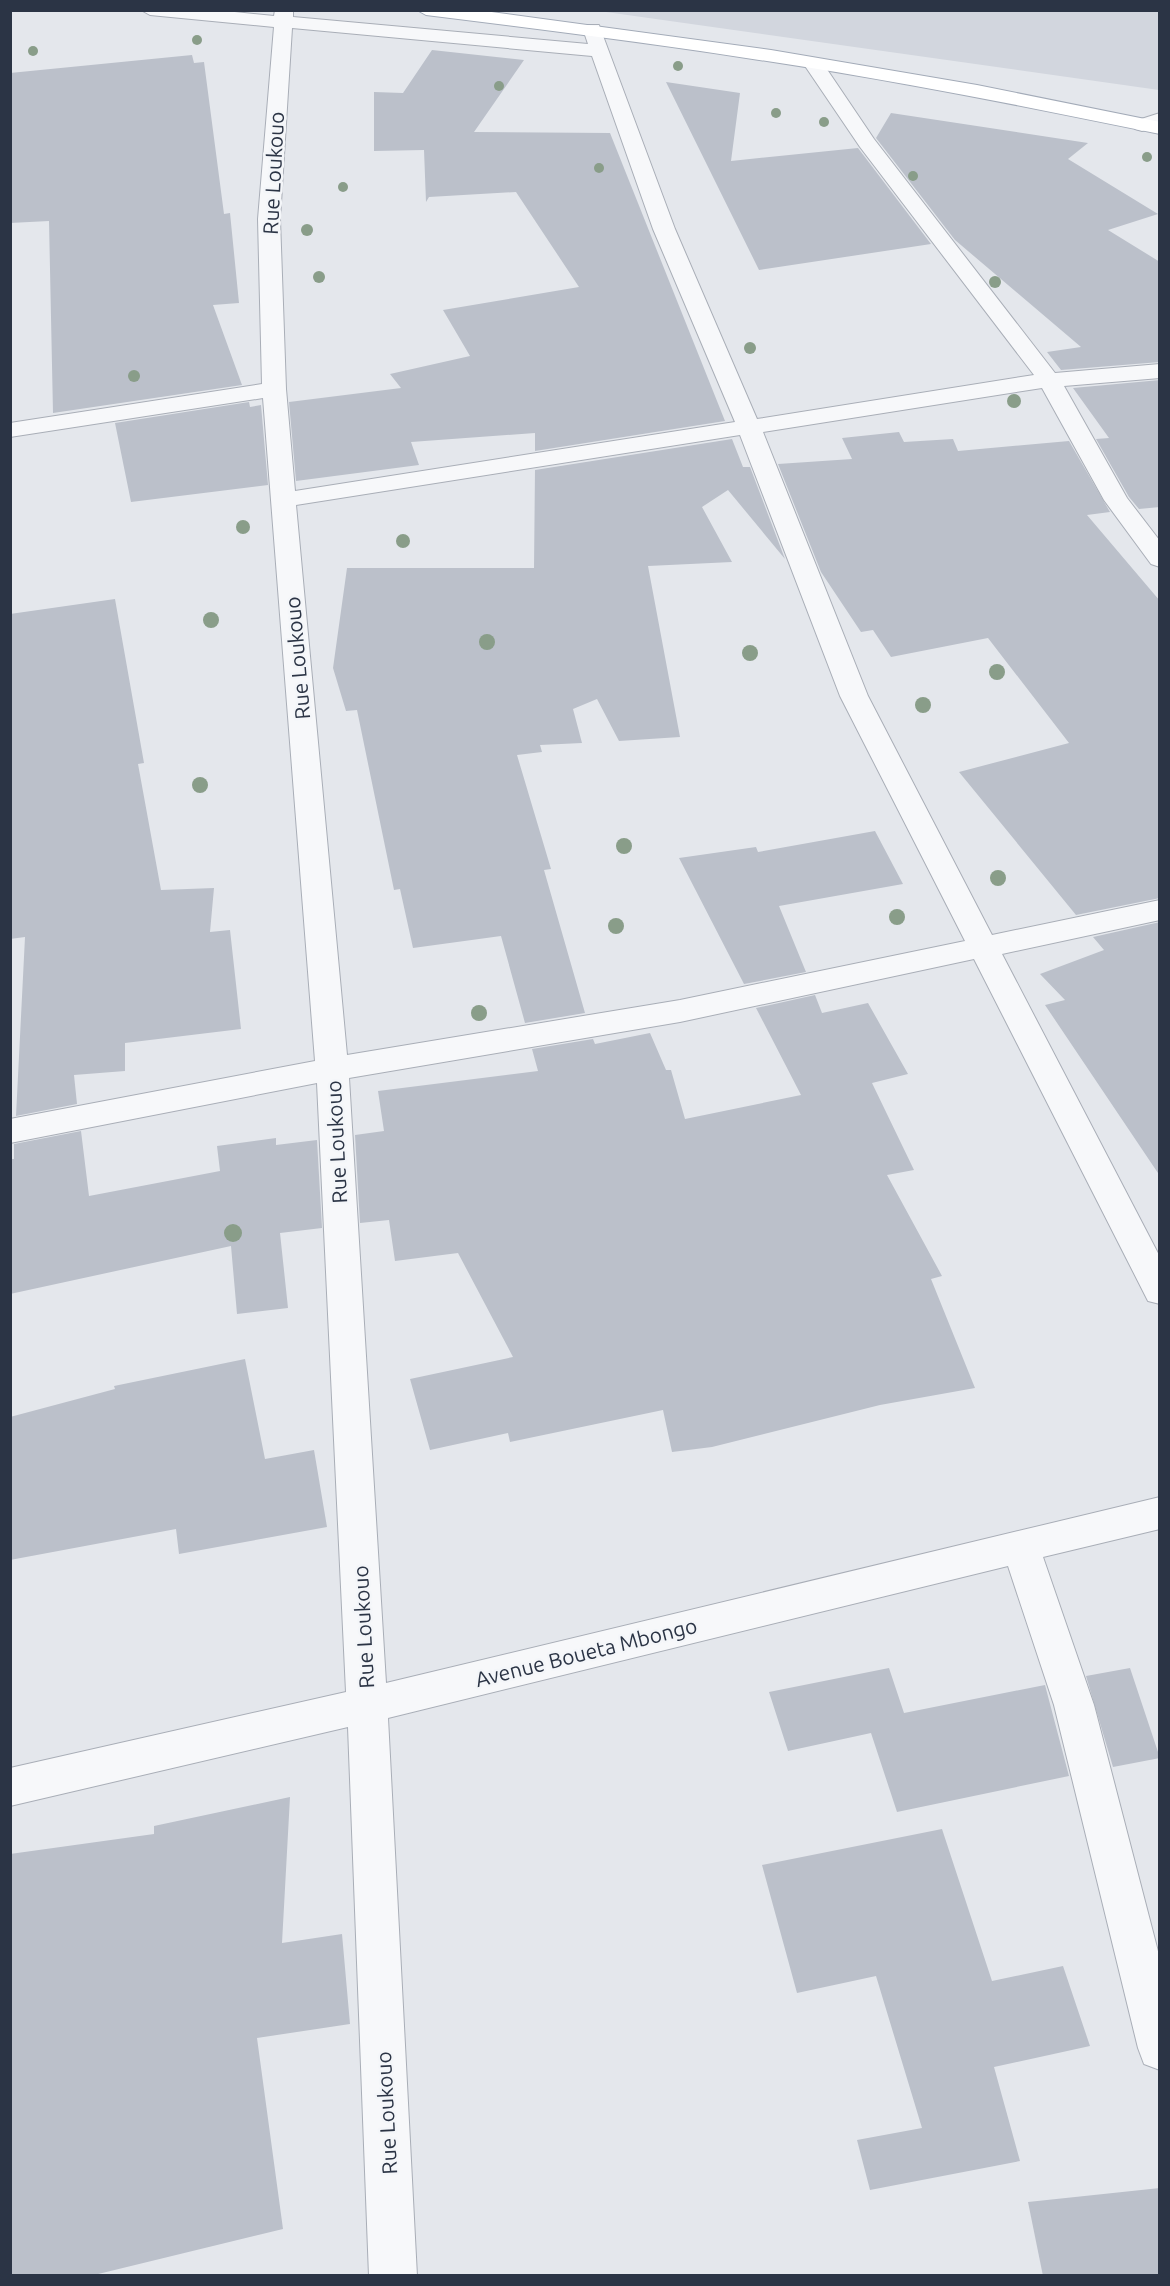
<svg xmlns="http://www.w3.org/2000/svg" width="1170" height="2286" font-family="Ubuntu,sans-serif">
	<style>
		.built { fill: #d2d6de }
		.building { fill: #bbc0ca }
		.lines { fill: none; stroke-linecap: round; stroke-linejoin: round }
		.minor-casing { stroke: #a9aeb7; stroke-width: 2 }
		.major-casing { stroke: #a3abb8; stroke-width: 2 }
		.minor { fill: #f7f8fa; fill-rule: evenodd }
		.major { fill: #fff; fill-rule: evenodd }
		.tree { fill: #899d89 }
		.labels { text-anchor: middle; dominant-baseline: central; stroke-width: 5; stroke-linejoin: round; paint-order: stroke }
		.street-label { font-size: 21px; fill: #2b3445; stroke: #f4f6f9 }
	</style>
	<rect width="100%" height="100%" fill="#e4e7ec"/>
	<!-- built -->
	<path class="built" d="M599,11H1159V90Z"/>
	<!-- building -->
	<g class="building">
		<path d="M432,50L524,60L474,132L610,133L725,421L535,451V433L411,442L419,465L296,481L289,402L401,388L390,374L470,356L443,310L579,287L516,192L429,197L426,202L424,150L374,151V92L403,93Z"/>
		<path d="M192,55L194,63L204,62L224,214L230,213L239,303L213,305L242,385L53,413L49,221L10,223V73Z"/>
		<path d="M666,82L740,93L731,161L858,148L931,244L759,270Z"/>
		<path d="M891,113L1088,143L1068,159L1158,214L1108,230L1160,262V362L1061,370L1047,352L1081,347L955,240L876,138Z"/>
		<path d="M1160,380V507L1139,509L1129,497L1096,439L1109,438L1073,388Z"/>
		<path d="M249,402L250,407L261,405L268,485L131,502L115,423Z"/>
		<path d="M899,432L904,442L953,439L958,451L1069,441L1110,512L1087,515L1160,601V898L1076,915L959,772L1069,743L988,638L891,657L873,630L861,632L821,572L778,464L852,459L842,438Z"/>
		<path d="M732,439L743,467H750L785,559L728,490L702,507L732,562L648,566L680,737L619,741L597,699L573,709L582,743L540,745L542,752L517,755L551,869L544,870L585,1013L525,1023L501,936L413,948L400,889L394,890L357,710L346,711L333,668L347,568H534L535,470Z"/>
		<path d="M115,599L144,763L138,764L161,890L214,888L210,932L230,930L241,1029L125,1043V1071L74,1075L77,1104L16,1116L25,937L10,939V614Z"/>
		<path d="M875,831L903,884L779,906L806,972L744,984L679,858L756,847L758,852Z"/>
		<path d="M1160,922V1176L1045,1005L1065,1000L1040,974L1104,950L1093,937Z"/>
		<path d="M815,995L822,1013L868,1003L908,1074L872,1083L914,1170L887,1175L942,1276L931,1279L975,1388L880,1405L712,1447L672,1452L663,1410L510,1442L508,1433L430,1450L410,1379L513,1357L458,1253L395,1261L389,1220L360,1223L355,1135L384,1131L378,1091L538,1071L532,1049L593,1039L595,1044L650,1033L666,1070H671L685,1119L801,1095L756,1008Z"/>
		<path d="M81,1131L89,1196L220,1171L217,1146L276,1138V1145L317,1140L322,1228L280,1233L288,1308L237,1314L231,1246L10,1294V1159H14V1144Z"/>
		<path d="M245,1359L265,1459L314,1450L327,1527L179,1554L176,1529L10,1560V1417L115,1389L114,1386Z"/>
		<path d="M889,1668L904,1713L1045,1685L1069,1776L897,1812L871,1733L788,1751L769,1692Z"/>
		<path d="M1130,1668L1160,1758L1113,1767L1086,1676Z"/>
		<path d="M290,1797L282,1943L342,1934L350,2024L257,2038L283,2229L90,2276H10V1854L154,1834V1826Z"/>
		<path d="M942,1829L992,1981L1063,1966L1090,2046L994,2067L1020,2161L870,2190L857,2140L922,2128L876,1976L797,1993L762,1865Z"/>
		<path d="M1160,2188V2276H1043L1028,2202Z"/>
	</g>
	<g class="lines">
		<!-- minor casing -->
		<g class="minor-casing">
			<g id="minor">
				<path d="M141,10H216L274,16L275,10H293V17L588,44L583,29L585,25H599L675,229L757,419L1034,375L860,147L803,63L806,59H820L874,139L1055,373L1160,364V378L1064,386L1127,498L1160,541V567L1151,564L1104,500L1042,388L763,432L868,696L992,935L1160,900V920L1002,954L1160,1257V1304L1148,1301L974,959L680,1022L349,1078L386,1683L1160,1497V1529L1043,1557L1094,1705L1160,1959V2070L1144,2064L1138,2048L1054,1705L1008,1566L388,1718L417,2276H369L348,1727L10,1806V1768L346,1692L317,1083L10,1143V1119L315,1061L263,398L10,437V423L262,384L258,219L274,27L150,15ZM292,28L592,56L653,229L735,422L295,491L286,389L280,219ZM740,435L840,696L965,941L680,1000L347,1055L296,505Z"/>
				<path d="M1160,113V126L1142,131L1135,129L1132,125L1135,121Z"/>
			</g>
		</g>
		<!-- major casing -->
		<g class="major-casing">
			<path id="major" d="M417,10H477L771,50L977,85L1160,122V134C1077,117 994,100 910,85C750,56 588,35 426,15Z"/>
		</g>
		<!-- minor -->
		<use href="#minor" class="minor"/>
		<!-- major -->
		<use href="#major" class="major"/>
	</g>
	<!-- trees -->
	<g class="tree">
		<circle cx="197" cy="40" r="5"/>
		<circle cx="33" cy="51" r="5"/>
		<circle cx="678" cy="66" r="5"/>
		<circle cx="499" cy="86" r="5"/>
		<circle cx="776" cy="113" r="5"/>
		<circle cx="824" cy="122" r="5"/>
		<circle cx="1147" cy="157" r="5"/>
		<circle cx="599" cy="168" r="5"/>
		<circle cx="913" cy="176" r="5"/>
		<circle cx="343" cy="187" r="5"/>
		<circle cx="307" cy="230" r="6"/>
		<circle cx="319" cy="277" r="6"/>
		<circle cx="995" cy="282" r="6"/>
		<circle cx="750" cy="348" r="6"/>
		<circle cx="134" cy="376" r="6"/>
		<circle cx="1014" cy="401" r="7"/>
		<circle cx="243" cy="527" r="7"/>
		<circle cx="403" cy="541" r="7"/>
		<circle cx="211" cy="620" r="8"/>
		<circle cx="487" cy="642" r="8"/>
		<circle cx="750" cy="653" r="8"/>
		<circle cx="997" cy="672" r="8"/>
		<circle cx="923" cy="705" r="8"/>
		<circle cx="200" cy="785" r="8"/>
		<circle cx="624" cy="846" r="8"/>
		<circle cx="998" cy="878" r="8"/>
		<circle cx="897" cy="917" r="8"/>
		<circle cx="616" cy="926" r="8"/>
		<circle cx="479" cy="1013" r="8"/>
		<circle cx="233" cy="1233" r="9"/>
	</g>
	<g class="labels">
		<!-- street labels -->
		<g class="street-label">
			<text transform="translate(273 173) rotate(-87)">Rue Loukouo</text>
			<text transform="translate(297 658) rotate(-95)">Rue Loukouo</text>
			<text transform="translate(336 1142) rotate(-93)">Rue Loukouo</text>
			<text transform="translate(363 1627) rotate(-93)">Rue Loukouo</text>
			<text transform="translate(586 1652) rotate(-14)">Avenue Boueta Mbongo</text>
			<text transform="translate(386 2113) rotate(-93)">Rue Loukouo</text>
		</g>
	</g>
	<!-- border -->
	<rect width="1170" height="2286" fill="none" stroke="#2b3445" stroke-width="24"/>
</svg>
